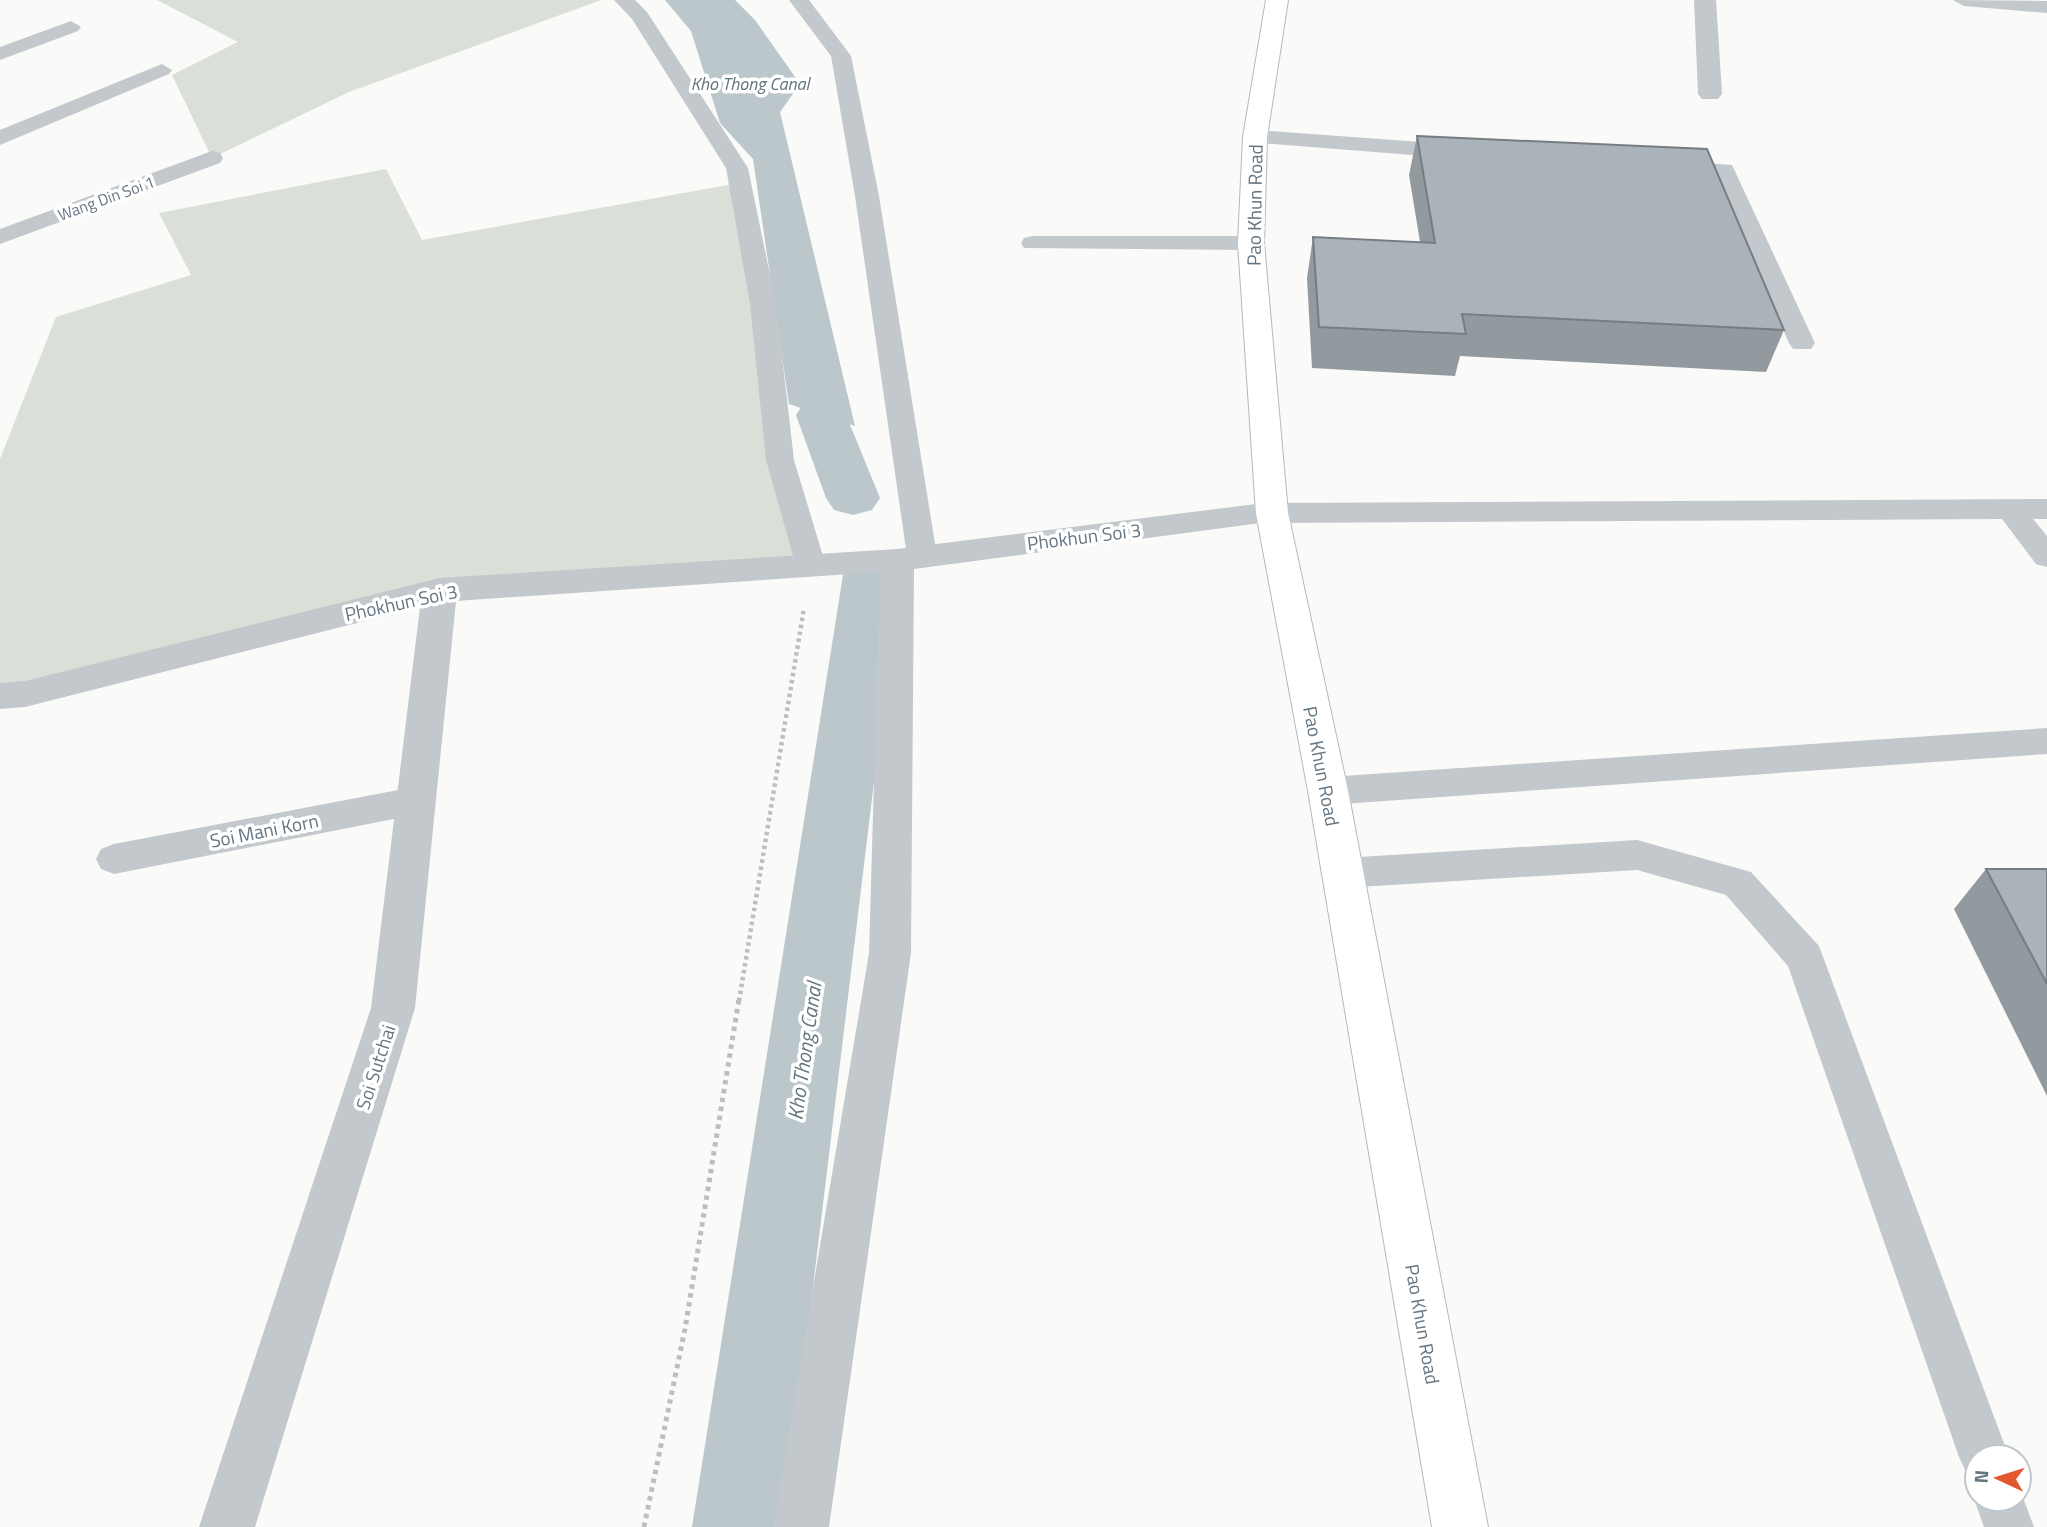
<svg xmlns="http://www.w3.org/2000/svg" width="2047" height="1527" font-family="'Titillium Web',sans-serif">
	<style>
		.green { fill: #dadfd7 }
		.water { fill: #bbc7cb }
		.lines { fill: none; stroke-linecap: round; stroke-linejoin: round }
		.canal { fill: #bbc7cb; fill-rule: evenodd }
		.secondary-casing { stroke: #b3babf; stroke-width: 2 }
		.path-far1 { stroke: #bbbfc2; stroke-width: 4.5; stroke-dasharray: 3.5 3.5; stroke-linecap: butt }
		.path { stroke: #bbbfc2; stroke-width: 5; stroke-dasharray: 4.5 4.5; stroke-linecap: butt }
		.lane { fill: #c3c8cc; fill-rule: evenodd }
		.street { fill: #c3c8cc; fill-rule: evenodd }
		.secondary { fill: #fff; fill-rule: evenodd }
		.wall { fill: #929a9f }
		.building { fill: #aab3b9; stroke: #777d82; stroke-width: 2 }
		.labels { text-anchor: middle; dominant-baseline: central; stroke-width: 7; stroke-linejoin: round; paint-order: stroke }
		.far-street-label { font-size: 16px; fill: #657683; stroke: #fff }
		.far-water-label { font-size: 18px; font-style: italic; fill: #60757c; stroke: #fff }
		.street-label { font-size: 19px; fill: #657683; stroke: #fff }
		.water-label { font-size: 21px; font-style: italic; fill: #60757c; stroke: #fff }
	</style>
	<rect width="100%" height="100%" fill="#fafaf8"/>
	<!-- green -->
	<g class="green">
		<path d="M157,0H601L349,92L212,158L172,75L238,42Z"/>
		<path d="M386,169L422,240L739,183L806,563L441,582L0,694V459L56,317L191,275L159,213Z"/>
	</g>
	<!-- water -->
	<path class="water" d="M665,0H735L755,20L800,84L780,112L855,426L789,404L753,159L720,123L691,31Z"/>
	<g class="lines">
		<!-- canal -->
		<g class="canal">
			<path d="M821,400L839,404L846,415L880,498L872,510L853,515L834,510L826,498L796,415L803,404Z"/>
			<path d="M871,556L891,562L899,575L784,1527H692L843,575L851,562Z"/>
		</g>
		<!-- secondary casing -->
		<g class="secondary-casing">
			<path id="secondary" d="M1266,0H1288L1267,137L1264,243L1288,513L1348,791L1488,1527H1432L1308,791L1256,513L1238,243L1243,137Z"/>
		</g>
		<!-- path-far1 -->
		<path class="path-far1" d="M739,1001L804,608"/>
		<!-- path -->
		<path class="path" d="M644,1527L685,1329L739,999"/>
		<!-- lane -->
		<g class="lane">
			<path d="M614,0H635L647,12L748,168L776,304L794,460L826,566L822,573L811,576L800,573L796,566L766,460L750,304L726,168L632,19Z"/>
			<path d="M789,0H809L851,56L879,196L937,556L933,563L922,566L911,563L907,556L855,196L831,56Z"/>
			<path d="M71,21L81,27L78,31L0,60V47Z"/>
			<path d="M162,64L172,70L169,74L0,145V130Z"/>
			<path d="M1255,130L1463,145L1474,152L1463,159L1247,142L1244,137L1247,132Z"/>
			<path d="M212,151L220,153L223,158L220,163L0,244V229Z"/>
			<path d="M1669,160L1732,165L1815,343L1811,349H1793L1789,343L1715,176L1661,172L1658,167L1661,162Z"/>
			<path d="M1033,236H1251L1260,238L1263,243L1260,248L1251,250L1024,248L1021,243L1024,238Z"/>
			<path d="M2047,499V519H2033L2047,536V567L2036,564L2002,519L1272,523L1261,520L1257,513L1261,506L1272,503Z"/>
			<path d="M2047,728V754L1328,805L1315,801L1310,791L1315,781L1328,777Z"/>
			<path d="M414,787L427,791L432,801L427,811L414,815L114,874L101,869L96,859L101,849L114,844Z"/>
			<path d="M1637,840L1751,872L1819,946L2009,1457H1977V1479L1967,1474L1959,1457L1788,966L1726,895L1637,870L1342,888L1329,884L1323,873L1329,862L1342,858Z"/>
			<path d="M2019,1487L2034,1527H1984L1974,1499L1977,1492V1499H2019Z"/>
		</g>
		<!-- street -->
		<g class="street">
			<path d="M1694,0H1716L1722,94L1718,99H1702L1698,94Z"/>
			<path d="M1953,0L2047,1V13L1964,6Z"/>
			<path d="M1272,502L1284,506L1288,513L1284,520L914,569L911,953L829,1527H773L869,953L880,572L456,601L415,1008L255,1527H199L371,1008L420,607L25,707L0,709V683L25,681L440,578L897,549Z"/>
		</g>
		<!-- secondary -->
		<use href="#secondary" class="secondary"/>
	</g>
	<!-- wall -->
	<g class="wall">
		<path d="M1417,136L1784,330L1766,372L1460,356L1455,376L1312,368L1307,278L1313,237L1420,242L1409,175Z"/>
		<path d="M1986,869H2047V1096L1954,909Z"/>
	</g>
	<!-- building -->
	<g class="building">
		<path d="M1417,136L1707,149L1784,330L1462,314L1466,334L1319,327L1313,237L1435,243Z"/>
		<path d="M1986,869H2047V984Z"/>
	</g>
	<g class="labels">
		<!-- far-street labels -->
		<g class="far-street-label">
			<text transform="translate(106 198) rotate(-20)">Wang Din Soi 1</text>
		</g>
		<!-- far-water labels -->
		<g class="far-water-label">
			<text x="750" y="83">Kho Thong Canal</text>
		</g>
		<!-- street labels -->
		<g class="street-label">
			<text transform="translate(1254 205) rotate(-89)">Pao Khun Road</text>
			<text transform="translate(1084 536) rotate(-7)">Phokhun Soi 3</text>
			<text transform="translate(401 602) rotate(-12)">Phokhun Soi 3</text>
			<text transform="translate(1322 766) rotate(79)">Pao Khun Road</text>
			<text transform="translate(264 830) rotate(-11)">Soi Mani Korn</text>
			<text transform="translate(375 1067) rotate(-72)">Soi Sutchai</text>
			<text transform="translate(1423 1324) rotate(80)">Pao Khun Road</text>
		</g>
		<!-- water labels -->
		<g class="water-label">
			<text transform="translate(804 1051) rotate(-82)">Kho Thong Canal</text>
		</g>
	</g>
	<!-- north arrow -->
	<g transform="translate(1998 1478) rotate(274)"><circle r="33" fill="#ffffff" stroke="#c1c8cd" stroke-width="2"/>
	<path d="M0-5L12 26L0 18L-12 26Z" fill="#e4572e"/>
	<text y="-10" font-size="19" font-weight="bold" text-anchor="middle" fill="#657683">N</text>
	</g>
</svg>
